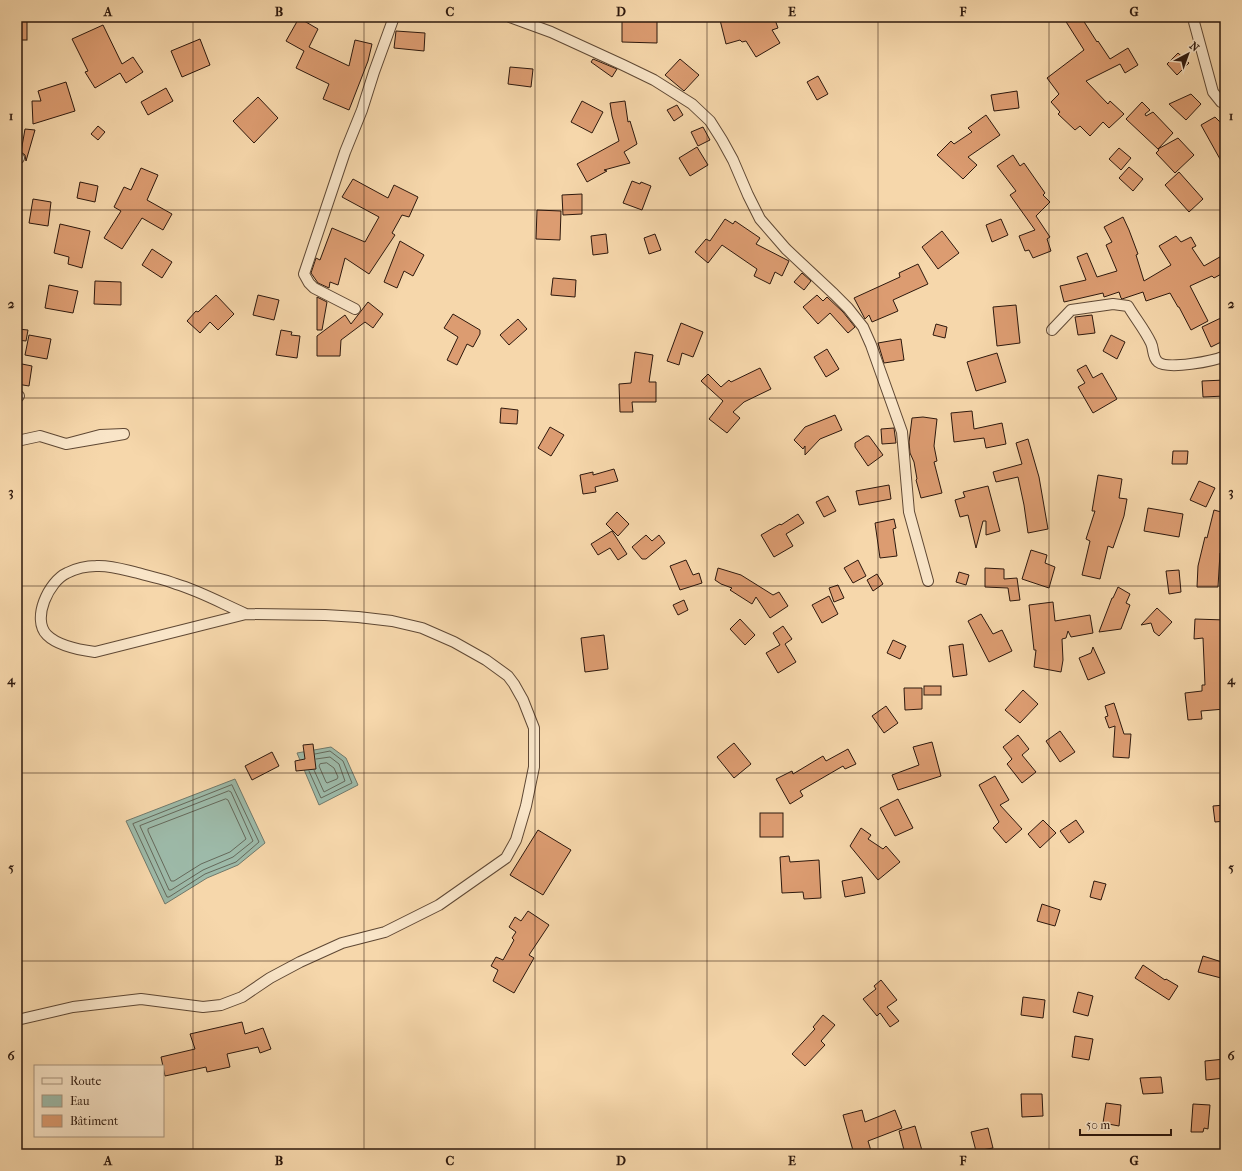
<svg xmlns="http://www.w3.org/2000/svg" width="1242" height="1171" font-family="'IM FELL French Canon',serif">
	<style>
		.water { fill: #9dbaa9; stroke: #70796b }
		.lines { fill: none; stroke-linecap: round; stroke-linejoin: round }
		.shore { stroke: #65695b; stroke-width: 1 }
		.building { fill: #dc9c71; stroke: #2d180d }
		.street-casing { stroke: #5f4834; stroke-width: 12 }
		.street { stroke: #f9e5c8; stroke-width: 10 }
		.grid { fill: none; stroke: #2d180d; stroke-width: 1; stroke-opacity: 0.55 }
		.neatline { fill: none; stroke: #2d180d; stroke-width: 1.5 }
		.grid-label { font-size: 13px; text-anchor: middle; font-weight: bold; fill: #2d180d }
	</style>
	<rect width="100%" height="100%" fill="#f6d7ab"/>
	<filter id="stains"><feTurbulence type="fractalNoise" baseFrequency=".005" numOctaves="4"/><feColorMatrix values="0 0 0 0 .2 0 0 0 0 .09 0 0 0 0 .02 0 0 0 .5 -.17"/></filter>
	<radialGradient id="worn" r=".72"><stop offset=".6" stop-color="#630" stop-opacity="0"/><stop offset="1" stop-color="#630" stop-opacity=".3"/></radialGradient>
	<!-- water -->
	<g class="water">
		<path d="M331,747L346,758L358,785L319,805L297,753Z"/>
		<path d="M235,779L265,843L238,865L207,878L165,904L126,821Z"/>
	</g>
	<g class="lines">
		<!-- shore -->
		<g class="shore">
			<path d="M327,763L334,768L338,777L337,779L327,783L326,782L319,766L320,764Z"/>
			<path d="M314,770L324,792L345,781L339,764L330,757L316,759"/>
			<path d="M309,771L321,798L352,783L343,761L330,751L315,754"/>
			<path d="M232,785L259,842L236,862L205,874L169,897H167L133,824Z"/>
			<path d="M229,791L231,792L253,841L233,857L203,870L171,890H169L140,826Z"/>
			<path d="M226,799L228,800L246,839L230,852L201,864L174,881H171L148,831V829Z"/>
		</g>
	</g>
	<!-- building -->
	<g class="building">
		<path d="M731,17H774L778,28L772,30L780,43L756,57L746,41L742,42L740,40L726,44L720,20Z"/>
		<path d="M1063,17H1081L1097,42L1098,41L1110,59L1128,48L1138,65L1125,73L1120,64L1086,81L1108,104L1110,101L1124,114L1109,128L1103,122L1090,136L1080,126L1075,130L1058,114L1060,112L1051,102L1059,94L1047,78L1084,50Z"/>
		<path d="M299,18L318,29L309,47L349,66L355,40L372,44L368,61L349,110L323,99L329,84L296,68L304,51L286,41Z"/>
		<path d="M622,20L657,21V43L622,42Z"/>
		<rect x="17" y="21" width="10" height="19"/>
		<path d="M103,25L122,64L133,57L143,72L126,83L120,73L95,88L85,72L88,71L72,39Z"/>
		<path d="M396,31L425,33L424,51L394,48Z"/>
		<path d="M200,39L210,65L182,77L171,51Z"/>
		<path d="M1178,53L1189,63L1177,75L1167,64Z"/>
		<path d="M593,59L617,69L612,77L591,62Z"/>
		<path d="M680,59L699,75L684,91L665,75Z"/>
		<path d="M510,67L533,69L531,87L508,84Z"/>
		<path d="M818,76L828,94L817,100L807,82Z"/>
		<path d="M66,82L75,111L33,124L32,101H41L38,91Z"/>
		<path d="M166,88L173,101L148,115L141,102Z"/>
		<path d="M1017,91L1019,108L994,111L991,95Z"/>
		<path d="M1191,94L1201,104L1186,120L1169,104Z"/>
		<path d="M258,97L278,118L254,143L233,121Z"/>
		<path d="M582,101L603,112L592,133L571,122Z"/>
		<path d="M625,101L628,122L630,121L637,144L624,152L630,163L604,170L607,171L587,182L577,164L619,141L612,116L610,103Z"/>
		<path d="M1142,102L1150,110L1145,114L1146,116L1153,112L1173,133L1158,149L1178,138L1194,155L1175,173L1156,153L1159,150L1126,119Z"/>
		<path d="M677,105L683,115L674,121L667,110Z"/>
		<path d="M986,115L1000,135L968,157L977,165L963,179L937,155L951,141L954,144L972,132L968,128Z"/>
		<path d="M1215,117L1225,127V168L1201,125Z"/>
		<path d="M98,126L105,132L98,140L91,134Z"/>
		<path d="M703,127L710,140L698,146L691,132Z"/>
		<path d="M25,129L35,130L26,161L25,155L21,152Z"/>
		<path d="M697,147L708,165L690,176L679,158Z"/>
		<path d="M1119,148L1131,158L1121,170L1109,159Z"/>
		<path d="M1013,155L1020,166L1024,163L1045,193L1043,195L1050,202L1036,216L1050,237L1047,239L1051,251L1033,258L1029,250L1025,251L1019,236L1035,230L1010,195L1016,191L997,166Z"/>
		<path d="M1129,167L1143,179L1133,191L1119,178Z"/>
		<path d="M141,168L158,175L147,200L172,214L163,230L142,218L122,249L104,238L121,211L114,207L124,187L131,190Z"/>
		<path d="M1179,172L1203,199L1189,212L1165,185Z"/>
		<path d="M353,179L388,198L394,185L418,197L409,217L402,215L392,233L395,235L369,274L345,258L338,285L330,282L329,288L318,283L311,273L316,258L320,260L332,228L365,242L379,217L342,197Z"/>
		<path d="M632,181L640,184L641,182L651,186L642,210L623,203Z"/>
		<path d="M80,182L98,186L95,202L77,198Z"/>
		<path d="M582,194V214L563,215L562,195Z"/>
		<path d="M33,199L51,202L48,226L29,223Z"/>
		<path d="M537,210L561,211L560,240L536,239Z"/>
		<path d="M1123,217L1129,230L1138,254L1136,255L1144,281L1171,265L1159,246L1176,236L1181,242L1191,237L1196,246L1192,248L1204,266L1225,254V272L1214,278L1212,276L1190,286L1208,321L1191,330L1179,307H1178L1170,293L1146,301L1143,292L1122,299L1121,298L1119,292L1104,297L1103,293L1064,302L1060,286L1086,280L1077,257L1087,253L1097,277L1117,271L1106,245L1112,242L1104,227Z"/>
		<path d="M725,219L733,224L735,221L760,238L756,244L789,261L782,276L775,272L770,284L754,276L757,269L722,245L708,263L695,252L706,239L710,241Z"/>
		<path d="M1001,219L1008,235L992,242L986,225Z"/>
		<path d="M60,224L90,231L82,268L68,264L69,257L54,253Z"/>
		<path d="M942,231L959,253L938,269L922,247Z"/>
		<path d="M606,234L608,253L593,255L591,236Z"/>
		<path d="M655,234L661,250L649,254L644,238Z"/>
		<path d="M400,241L424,255L413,276L404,271L397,288L384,282Z"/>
		<path d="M152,249L172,262L162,278L142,265Z"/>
		<path d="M918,264L928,284L893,300L898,311L872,322L869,315L865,319L854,298L900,277L899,273Z"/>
		<path d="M802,273L811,281L804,290L794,282Z"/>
		<path d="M553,278L576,280L575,297L551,295Z"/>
		<path d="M95,281L121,282V305L94,304Z"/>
		<path d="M49,285L78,291L73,313L45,308Z"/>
		<path d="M216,295L234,314L218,330L210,322L200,333L187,321L196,311L198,312Z"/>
		<path d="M258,295L279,300L274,320L253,315Z"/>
		<path d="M817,295L823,301L827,297L843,312L855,327L848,333L830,313L818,324L803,307Z"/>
		<path d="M317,297L327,302L322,330H317Z"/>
		<path d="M368,302L383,314L373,328L365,322L341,340L340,356H317V336L345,315L351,324Z"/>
		<path d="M1016,305L1020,343L997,346L993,307Z"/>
		<path d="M453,314L480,330V334L473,347L467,344L457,365L447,360L458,337L444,328Z"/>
		<path d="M1092,315L1095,333L1078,335L1075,317Z"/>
		<path d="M1225,316V340L1211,347L1202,327Z"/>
		<path d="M518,319L527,329L509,345L500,335Z"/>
		<path d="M681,323L703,332L693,357L682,353L679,365L667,361Z"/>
		<path d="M936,324L947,327L945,338L933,335Z"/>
		<path d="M17,329L28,330L26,341L17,340Z"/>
		<path d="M281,330L292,332L291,335L300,336L297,358L276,355Z"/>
		<path d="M29,335L51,339L47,359L25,355Z"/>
		<path d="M1111,335L1125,342L1117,359L1103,351Z"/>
		<path d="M901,339L904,360L884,363L878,343Z"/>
		<path d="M827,349L839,369L826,377L814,357Z"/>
		<path d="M635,352L653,355L649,382H656V402H632L633,412H620L619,384L631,383Z"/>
		<path d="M997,353L1006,382L976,391L967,362Z"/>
		<path d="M17,363L32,366L29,386L17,384Z"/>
		<path d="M1086,365L1093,378L1102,373L1117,399L1093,413L1078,387L1085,383L1077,370Z"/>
		<path d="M760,368L771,389L744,402L733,412L740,418L727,433L709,419L723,401L701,381L708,374L721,387L729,380L731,382Z"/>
		<path d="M1225,380V396L1203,397L1202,381Z"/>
		<path d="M501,408L518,410L517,424L500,423Z"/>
		<path d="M972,411L974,429L1002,423L1006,444L986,448L984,438L954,442L951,413Z"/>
		<path d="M835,415L842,430L820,439L805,455V446L803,449L794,440L805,427Z"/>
		<path d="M923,417L937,419L934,446L937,461L934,462L942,493L921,498L916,480L917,479L914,462L910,453L909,442L912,418Z"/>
		<path d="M550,427L564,435L551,456L538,448Z"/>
		<path d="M894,428L896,443L882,444L881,429Z"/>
		<path d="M866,436H869L883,455L868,466L855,447V443Z"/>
		<path d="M1028,439L1039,477L1048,529L1028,533L1024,505L1018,477L996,482L993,472L1022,464L1016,443Z"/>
		<path d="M1173,451H1188L1187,464H1172Z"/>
		<path d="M614,469L618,481L595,487L596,492L583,494L580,475L593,472V475Z"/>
		<path d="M1098,475L1122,479L1119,498L1127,499L1124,516L1113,548L1108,546L1100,579L1082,575L1090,541L1086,539L1095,511H1092Z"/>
		<path d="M1199,481L1215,488L1206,507L1190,500Z"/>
		<path d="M889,485L891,499L859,505L856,491Z"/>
		<path d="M988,486L1000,531L986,535V521H983L976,548L968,515L960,517L955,500L965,497L963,492Z"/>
		<path d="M828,496L836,511L824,517L816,502Z"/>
		<path d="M1148,508L1183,514L1179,537L1144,531Z"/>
		<path d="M1214,510L1225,513V554L1220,553L1218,587H1197L1198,566L1205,537L1207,538Z"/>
		<path d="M617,512L629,524L618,536L606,524Z"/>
		<path d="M798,514L804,523L786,534L793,546L774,557L761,535L780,524L781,525Z"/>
		<path d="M894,519L896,528L893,529L897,556L880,558L875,523Z"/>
		<path d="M612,531L627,554L618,560L610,548L598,555L591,544Z"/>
		<path d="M646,535L652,541L659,535L665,543L646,559H642L632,547Z"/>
		<path d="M1031,550L1047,555L1045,563L1055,567L1049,588L1022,579Z"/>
		<path d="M686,560L693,575L699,573L702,583L680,590L670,566Z"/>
		<path d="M858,560L866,576L853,583L844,568Z"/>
		<path d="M718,568L741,575L773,595L779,592L788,606L770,618L756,597L752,604L730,590L732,588L721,584L715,580Z"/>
		<path d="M985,568L1004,569V579L1017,578L1020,600L1010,601L1008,588L985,587Z"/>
		<path d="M1179,570L1181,592L1169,594L1166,571Z"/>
		<path d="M959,572L969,575L966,585L956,582Z"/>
		<path d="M877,574L883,584L873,591L867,580Z"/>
		<path d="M838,585L844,598L834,602L829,588Z"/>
		<path d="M1118,587L1130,594L1126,603L1130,605L1121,629L1099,632L1112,598H1113Z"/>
		<path d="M829,596L838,614L822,623L812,605Z"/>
		<path d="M684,600L688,610L678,615L673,605Z"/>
		<path d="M1053,602L1055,621L1090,615L1093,633L1071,637L1068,631L1066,638L1062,639L1063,660L1061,672L1034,667L1036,650H1034L1029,605Z"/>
		<path d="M1157,608L1172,622L1159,636L1154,632L1151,623L1141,625Z"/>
		<path d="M981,614L993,634L1002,630L1012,651L989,662L968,621Z"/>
		<path d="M740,619L755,635L745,645L730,629Z"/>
		<path d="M1195,619L1225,620V709L1201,711L1202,719L1188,720L1185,693L1202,691V685H1205L1203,638L1194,639Z"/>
		<path d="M783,626L792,639L785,644L796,662L778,673L766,653L780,645L773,633Z"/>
		<path d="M604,635L608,669L585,672L581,638Z"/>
		<path d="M893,640L906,646L900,659L887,653Z"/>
		<path d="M963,644L967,675L953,677L949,646Z"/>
		<path d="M1093,647L1105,673L1088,680L1079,658L1091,653Z"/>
		<rect x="924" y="686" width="17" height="9"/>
		<path d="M904,688H922V709L905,710Z"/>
		<path d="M1023,690L1038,704L1020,723L1005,710Z"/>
		<path d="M1114,703L1124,734H1131L1129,758L1113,757L1115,726L1109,728L1105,717L1108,716L1105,706Z"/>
		<path d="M886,706L898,723L884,733L872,716Z"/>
		<path d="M1060,731L1075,752L1060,762L1046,741Z"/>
		<path d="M1018,735L1029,749L1022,755L1036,772L1022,783L1007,764L1012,759L1003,747Z"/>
		<path d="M932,742L941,776L898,790L892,775L919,765L913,747Z"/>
		<path d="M734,743L751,764L734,778L717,757Z"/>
		<path d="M313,744L316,769L296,771L295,761L305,759L303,745Z"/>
		<path d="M848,749L856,764L845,769L843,766L800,791L803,796L790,804L776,779L792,771L793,774L823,756L826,761Z"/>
		<path d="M272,752L279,766L252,780L245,766Z"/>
		<path d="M995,776L1009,800L1000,805L1022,829L1006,843L993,828L999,822L979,785Z"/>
		<path d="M898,799L913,828L895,836L880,808Z"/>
		<path d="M1225,805V821L1215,822L1213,806Z"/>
		<rect x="760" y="813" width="23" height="24"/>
		<path d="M1043,820L1056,833L1040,848L1028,834Z"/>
		<path d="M1076,820L1084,832L1069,843L1060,831Z"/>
		<path d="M861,828L871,835L868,839L883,849L886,846L900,862L878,880L850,846Z"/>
		<path d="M538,830L571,850L543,895L510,875Z"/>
		<path d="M789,856L790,862L819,860L821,898L804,899L803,892L782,893L780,857Z"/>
		<path d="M862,877L865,893L845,897L842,881Z"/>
		<path d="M1094,881L1106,884L1101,900L1090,897Z"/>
		<path d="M1042,904L1060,910L1055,926L1037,921Z"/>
		<path d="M528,911L549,925L529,955L534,958L514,993L493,981L498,970L491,966L496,957L503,960L514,940L512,938L516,932L509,927L515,917L521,921Z"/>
		<path d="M1203,956L1225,963V979L1198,972Z"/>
		<path d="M1143,965L1165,980L1166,979L1178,986L1169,1000L1135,978Z"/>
		<path d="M881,980L897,1000L887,1007L899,1021L890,1027L880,1013L877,1016L863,999L876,989L874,986Z"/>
		<path d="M1078,992L1093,996L1088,1016L1073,1012Z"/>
		<path d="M1023,997L1045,1000L1043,1018L1021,1015Z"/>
		<path d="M823,1015L835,1025L821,1041L825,1045L805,1066L792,1054L815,1029L813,1027Z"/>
		<path d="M242,1022L245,1034L263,1028L271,1049L260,1053L258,1047L227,1054L230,1067L207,1072L206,1067L165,1076L161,1057L195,1049L190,1034Z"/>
		<path d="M1075,1036L1093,1039L1089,1060L1072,1057Z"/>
		<path d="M1225,1059V1078L1206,1080L1205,1061Z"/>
		<path d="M1161,1077L1163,1093L1143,1094L1140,1078Z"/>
		<path d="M1021,1094H1042L1043,1116L1022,1117Z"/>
		<path d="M1106,1103L1121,1105L1119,1126L1103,1123Z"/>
		<path d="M1193,1104L1210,1105L1208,1129L1204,1128L1203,1132H1191Z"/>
		<path d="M862,1110L865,1122L895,1110L902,1128L868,1141L872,1154H854L843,1115Z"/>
		<path d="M915,1126L923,1154H905L899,1131Z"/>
		<path d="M988,1128L993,1148L976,1151L971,1132Z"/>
	</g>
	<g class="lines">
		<!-- street casing -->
		<g class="street-casing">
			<g id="street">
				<path d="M510,17L551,32L623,65L654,80L692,104L710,121L722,140L733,160L748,195L760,219L786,249L834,294L848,308L863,327L871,345L902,432L909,512L928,581"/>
				<path d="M1194,22L1213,92L1221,102L1225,104"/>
				<path d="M17,158H19"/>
				<path d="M355,309L314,288L309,283L304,274L345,152L362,110L374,72L394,17"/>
				<path d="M1052,330L1071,310L1113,304L1128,306C1135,318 1145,330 1151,343C1154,349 1152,357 1158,362C1168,370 1214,361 1225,356"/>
				<path d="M17,398L19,396"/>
				<path d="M17,441L40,436L66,444L124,434L100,435L66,444"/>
				<path d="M17,1020L73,1007L141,999L203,1007L221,1005L242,997L270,978L300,962L342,943L385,932L439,905L506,858L516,840L526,806L534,767V728L523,700L514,684L508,676L486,660L454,642L422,628L392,621L358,617L325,615L246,614L95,652C80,650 58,646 47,635C31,619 49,581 67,573C75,569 87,566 96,566C111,565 125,570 138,573C151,577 164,579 176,584C200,591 223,604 246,614"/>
			</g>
		</g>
		<!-- street -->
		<use href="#street" class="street"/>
	</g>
	<!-- grid -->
	<path class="grid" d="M193,17V1154M364,17V1154M535,17V1154M707,17V1154M878,17V1154M1049,17V1154M17,210H1225M17,398H1225M17,586H1225M17,773H1225M17,961H1225"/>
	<!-- margin -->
	<rect width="1242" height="1171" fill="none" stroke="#f6d7ab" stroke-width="44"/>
	<!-- legend -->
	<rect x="34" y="1065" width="130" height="72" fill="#f9e5c8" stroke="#a7937d"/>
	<rect x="42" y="1078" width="20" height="6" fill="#f9e5c8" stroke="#a7937d"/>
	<text x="70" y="1085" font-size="12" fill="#2d180d">Route</text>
	<rect x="42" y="1095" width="20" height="12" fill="#9dbaa9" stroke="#a7937d"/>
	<text x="70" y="1105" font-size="12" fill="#2d180d">Eau</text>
	<rect x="42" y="1115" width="20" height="12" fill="#dc9c71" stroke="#a7937d"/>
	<text x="70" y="1125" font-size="12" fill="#2d180d">Bâtiment</text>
	<!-- north arrow -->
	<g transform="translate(1188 54) rotate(41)" stroke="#f9e5c8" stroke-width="3" paint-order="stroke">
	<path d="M0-3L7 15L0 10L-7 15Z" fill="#2d180d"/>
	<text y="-6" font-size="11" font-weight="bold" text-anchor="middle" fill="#2d180d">N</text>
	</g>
	<!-- scale -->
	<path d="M1080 1129v6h91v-6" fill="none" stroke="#2d180d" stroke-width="2"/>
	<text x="1086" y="1129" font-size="12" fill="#2d180d" stroke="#f9e5c8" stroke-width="3" paint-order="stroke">50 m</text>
	<rect x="22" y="22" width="1198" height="1127" class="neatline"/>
	<g class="grid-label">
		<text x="108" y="16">A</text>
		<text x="279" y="16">B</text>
		<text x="450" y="16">C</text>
		<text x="621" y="16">D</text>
		<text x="792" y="16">E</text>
		<text x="963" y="16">F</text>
		<text x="1134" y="16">G</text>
		<text x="11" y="120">1</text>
		<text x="1231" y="120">1</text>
		<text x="11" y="308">2</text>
		<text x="1231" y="308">2</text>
		<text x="11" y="496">3</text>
		<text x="1231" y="496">3</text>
		<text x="11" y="684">4</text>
		<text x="1231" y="684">4</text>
		<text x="11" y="872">5</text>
		<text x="1231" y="872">5</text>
		<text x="11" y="1060">6</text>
		<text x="1231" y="1060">6</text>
		<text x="108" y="1165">A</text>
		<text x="279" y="1165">B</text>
		<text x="450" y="1165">C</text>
		<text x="621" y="1165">D</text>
		<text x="792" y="1165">E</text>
		<text x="963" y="1165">F</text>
		<text x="1134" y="1165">G</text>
	</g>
	<rect width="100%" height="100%" filter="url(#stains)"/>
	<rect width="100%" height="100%" fill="url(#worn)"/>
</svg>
